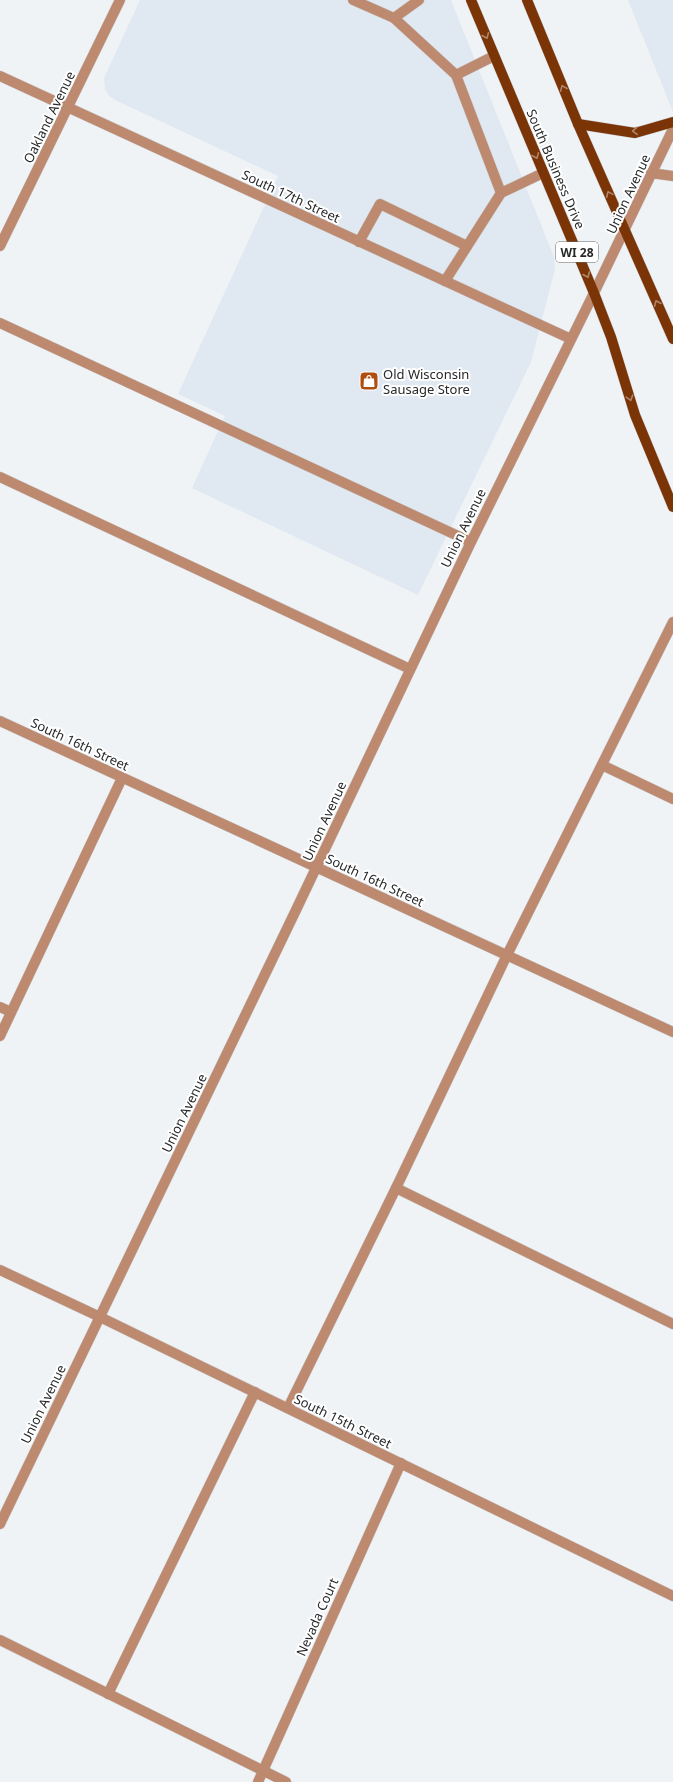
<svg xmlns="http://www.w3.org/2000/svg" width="673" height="1782" font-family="'Noto Sans',sans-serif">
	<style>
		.built { fill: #e0e8f1 }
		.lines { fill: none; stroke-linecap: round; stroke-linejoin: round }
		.service-casing { stroke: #ccced1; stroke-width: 11 }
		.minor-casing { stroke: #ccced1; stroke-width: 11 }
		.tertiary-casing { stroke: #ccced1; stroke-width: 11 }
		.primary-casing { stroke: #ccced1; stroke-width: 11 }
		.service { stroke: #bd896f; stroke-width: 10 }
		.minor { stroke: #bd896f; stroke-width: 10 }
		.tertiary { stroke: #bd896f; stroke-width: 10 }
		.primary { stroke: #7b3406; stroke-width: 10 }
		.oneway { stroke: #b0856a }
		.labels { text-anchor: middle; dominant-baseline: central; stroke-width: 4; stroke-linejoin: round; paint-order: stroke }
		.shield { fill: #fff; stroke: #686869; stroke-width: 1 }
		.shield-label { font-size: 12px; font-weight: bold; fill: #272829 }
		.street-label { font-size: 13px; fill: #272829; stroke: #fff }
		.poi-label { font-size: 13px; fill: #272829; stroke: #fff; text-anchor: start }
	</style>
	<rect width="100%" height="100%" fill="#f0f3f6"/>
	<!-- built -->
	<g class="built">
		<path d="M140,0H451L554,257L555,269L531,362L418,595L192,488L225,416L178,394L278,176L115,100L109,96L105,89L104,78Z"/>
		<path d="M628,0H673V112Z"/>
	</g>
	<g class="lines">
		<!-- service casing -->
		<g class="service-casing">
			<g id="service">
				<path d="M353,0L394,18L419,0"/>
				<path d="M394,18L456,75L501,193L445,281"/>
				<path d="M456,75L494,56"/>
				<path d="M501,193L543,173"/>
				<path d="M359,242L380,204L467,246"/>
				<path d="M0,323L471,542"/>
				<path d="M0,477L410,669"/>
				<path d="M602,765L673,799"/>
				<path d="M0,1007L11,1012"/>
				<path d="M0,1036L122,778"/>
				<path d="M396,1188L673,1324"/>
				<path d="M288,1408L396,1188L507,955L673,622"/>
				<path d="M0,1640L286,1782"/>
				<path d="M108,1694L255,1392"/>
			</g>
		</g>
		<!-- minor casing -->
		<g class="minor-casing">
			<g id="minor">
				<path d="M0,76L571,339"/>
				<path d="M651,173L673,176"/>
				<path d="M0,246L120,0"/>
				<path d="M0,721L673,1032"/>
				<path d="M0,1270L100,1317L673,1596"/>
				<path d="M258,1782L401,1463"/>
			</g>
		</g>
		<!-- tertiary casing -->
		<g class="tertiary-casing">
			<path id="tertiary" d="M0,1524L296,910L471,542L594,293L673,129"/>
		</g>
		<!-- primary casing -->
		<g class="primary-casing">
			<g id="primary">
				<path d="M471,0L594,293L611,337L635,415L673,507"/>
				<path d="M527,0L578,124L673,339"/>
				<path d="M578,124L635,133L673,122"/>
			</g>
		</g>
		<!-- service -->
		<use href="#service" class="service"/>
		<!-- minor -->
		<use href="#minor" class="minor"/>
		<!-- tertiary -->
		<use href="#tertiary" class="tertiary"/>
		<!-- primary -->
		<use href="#primary" class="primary"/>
	</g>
	<!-- one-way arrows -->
	<defs><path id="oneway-chevron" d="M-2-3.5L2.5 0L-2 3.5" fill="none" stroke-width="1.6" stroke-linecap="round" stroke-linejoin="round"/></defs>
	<g class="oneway">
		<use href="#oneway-chevron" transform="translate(486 36) rotate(67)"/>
		<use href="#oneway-chevron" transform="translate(563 88) rotate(-112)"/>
		<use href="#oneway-chevron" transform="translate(635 131) rotate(176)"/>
		<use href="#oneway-chevron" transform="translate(536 156) rotate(67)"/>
		<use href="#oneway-chevron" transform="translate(609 194) rotate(-114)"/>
		<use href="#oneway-chevron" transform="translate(587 275) rotate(67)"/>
		<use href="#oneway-chevron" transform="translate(657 303) rotate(-113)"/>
		<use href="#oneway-chevron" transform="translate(630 398) rotate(73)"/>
	</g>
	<!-- icons -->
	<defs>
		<g id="shop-square" transform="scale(1)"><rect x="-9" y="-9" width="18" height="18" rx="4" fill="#b04e0e" stroke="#fff"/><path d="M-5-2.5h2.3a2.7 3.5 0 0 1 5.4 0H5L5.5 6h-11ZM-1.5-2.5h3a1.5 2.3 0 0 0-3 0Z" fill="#fff"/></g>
	</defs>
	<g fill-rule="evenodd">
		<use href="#shop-square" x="369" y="381"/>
	</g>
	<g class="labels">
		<!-- shield labels -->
		<rect class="shield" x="556" y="242" width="42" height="20" rx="3"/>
		<g class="shield-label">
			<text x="577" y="252">WI 28</text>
		</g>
		<!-- street labels -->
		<g class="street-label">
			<text transform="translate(49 117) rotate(-64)">Oakland Avenue</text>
			<text transform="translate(556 169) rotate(67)">South Business Drive</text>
			<text transform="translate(628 194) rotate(-65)">Union Avenue</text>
			<text transform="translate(291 196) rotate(25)">South 17th Street</text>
			<text transform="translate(463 528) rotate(-64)">Union Avenue</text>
			<text transform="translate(80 744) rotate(25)">South 16th Street</text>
			<text transform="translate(324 821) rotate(-65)">Union Avenue</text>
			<text transform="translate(375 880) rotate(25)">South 16th Street</text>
			<text transform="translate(184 1113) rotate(-64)">Union Avenue</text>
			<text transform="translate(43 1404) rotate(-64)">Union Avenue</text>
			<text transform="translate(343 1421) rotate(26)">South 15th Street</text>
			<text transform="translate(317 1617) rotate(-66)">Nevada Court</text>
		</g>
		<!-- poi labels -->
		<g class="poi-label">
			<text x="383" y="374">Old Wisconsin<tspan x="383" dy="15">Sausage Store</tspan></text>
		</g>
	</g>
</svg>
